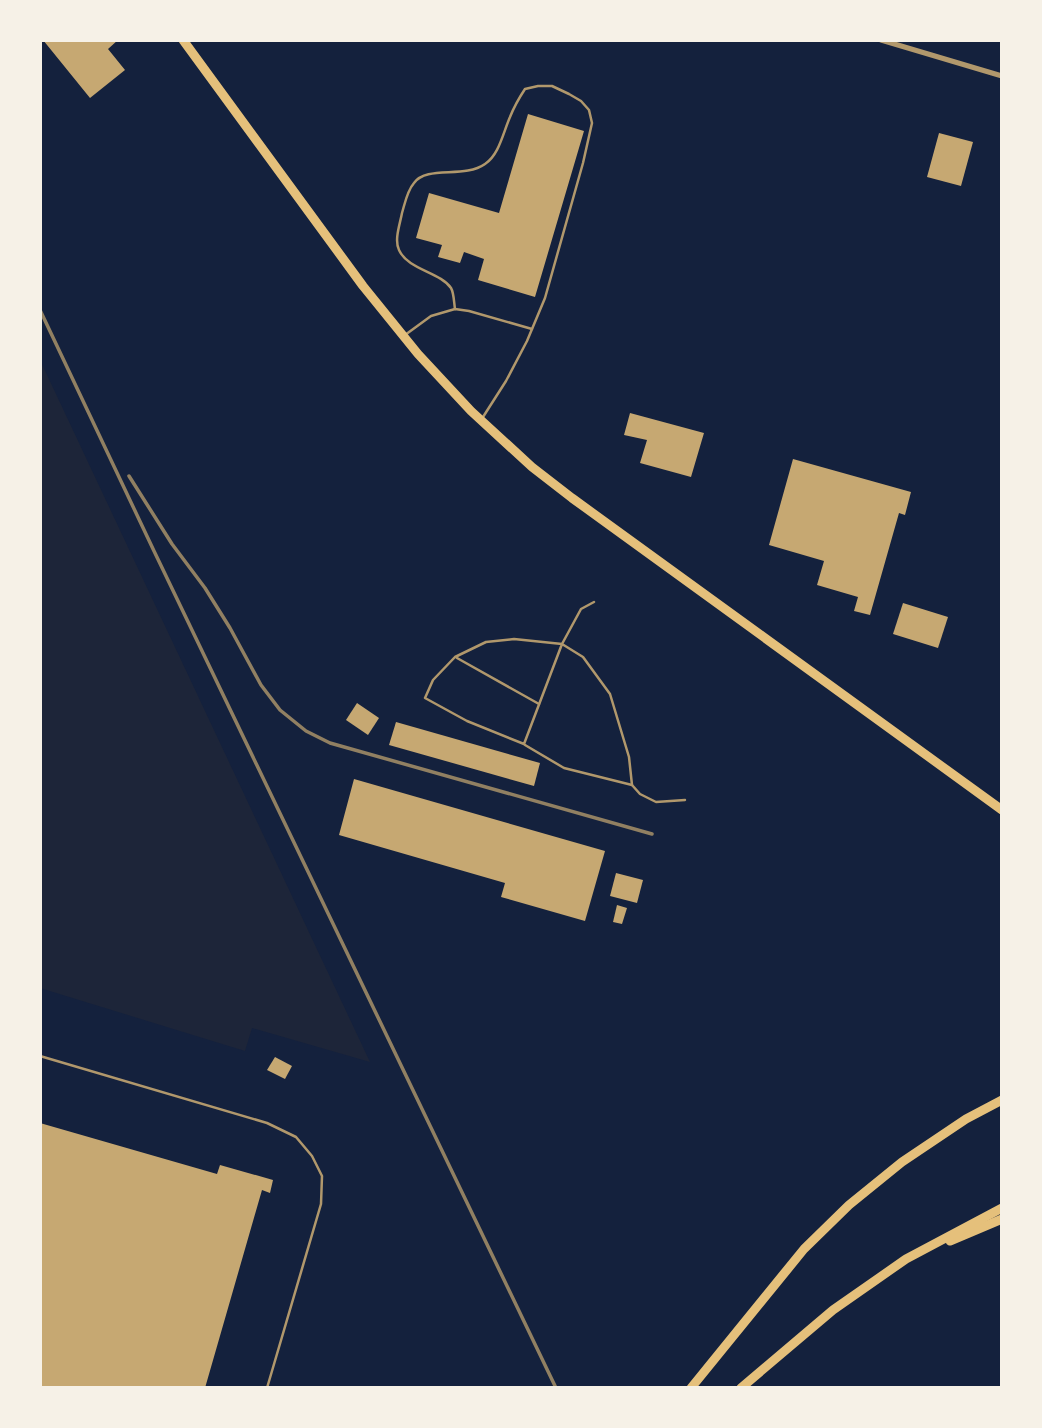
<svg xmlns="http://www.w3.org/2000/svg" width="1042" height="1428" font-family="'Libre Baskerville',serif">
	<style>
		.green { fill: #1d2539 }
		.building { fill: #c6a872 }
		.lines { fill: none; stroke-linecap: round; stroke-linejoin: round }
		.service { stroke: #b1986c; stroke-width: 2.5 }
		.minor { stroke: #b1986c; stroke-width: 5 }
		.primary { stroke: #e5c07b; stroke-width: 9 }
		.trunk { stroke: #e5c07b; stroke-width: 9 }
		.rail { stroke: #918062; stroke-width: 3.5 }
	</style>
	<rect width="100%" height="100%" fill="#14213d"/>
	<!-- green -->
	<path class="green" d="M40,360L370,1062L252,1028L245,1051L40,988Z"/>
	<!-- building -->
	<g class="building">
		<path d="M43,40H118L108,49L125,70L90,98Z"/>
		<path d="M528,114L584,131L535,297L478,280L484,259L464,252L460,263L438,257L442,245L416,238L429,193L499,213Z"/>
		<path d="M939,133L973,142L961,186L927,177Z"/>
		<path d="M630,413L704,433L691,477L640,463L647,440L624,435Z"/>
		<path d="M793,459L911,492L905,515L899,513L870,615L854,611L858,597L817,585L824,561L769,545Z"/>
		<path d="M903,603L948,617L938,648L893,634Z"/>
		<path d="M357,703L379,718L368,735L346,720Z"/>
		<path d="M396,722L540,763L534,786L389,745Z"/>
		<path d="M354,779L605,851L585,921L501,897L505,883L339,835Z"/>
		<path d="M616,873L643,880L637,903L610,896Z"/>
		<path d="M617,905L627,908L622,924L613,922Z"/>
		<path d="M275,1057L292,1066L285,1079L267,1070Z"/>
		<path d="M40,1123L217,1174L220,1165L273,1180L270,1193L262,1190L205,1388H40Z"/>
	</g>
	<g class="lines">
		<!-- service -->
		<g class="service">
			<path d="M455,309C454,303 454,293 451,288C440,272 408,270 399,250C394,240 400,224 402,213C405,203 407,191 414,183C427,165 464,179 485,164C499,155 503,133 510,117C514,107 519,98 525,89L538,86H552L569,94L581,101L589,110L592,123L583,163L545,298L527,341L506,381L483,417"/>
			<path d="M405,335L431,316L455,309L469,311L532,329"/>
			<path d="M594,602L581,609L562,644L524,744L467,721L425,698L433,680L455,657L486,642L514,639L562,644L583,657L610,694L629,757L632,785L640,794L656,802L685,800"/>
			<path d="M457,658L539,704"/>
			<path d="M525,745L564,768L632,785"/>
			<path d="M40,1056L267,1123L296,1137L312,1156L322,1176L321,1204L267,1388"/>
		</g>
		<!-- minor -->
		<path class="minor" d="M881,40L1002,76"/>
		<!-- primary -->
		<path class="primary" d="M183,40L363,286L418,354L471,411L532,467L572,498L1002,810"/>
		<!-- trunk -->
		<g class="trunk">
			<path d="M950,1241L1002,1219"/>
			<path d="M691,1388L804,1249L849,1205L902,1162L966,1119L1002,1100"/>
			<path d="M741,1388L833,1310L906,1259L1002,1208"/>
		</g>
		<!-- rail -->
		<g class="rail">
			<path d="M40,310L154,551L556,1388"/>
			<path d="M129,476L172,544L205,588L230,628L261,685L280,710L306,731L330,743L652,834"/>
		</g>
	</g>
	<!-- border -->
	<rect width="1042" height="1428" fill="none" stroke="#f6f1e7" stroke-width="84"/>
</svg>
